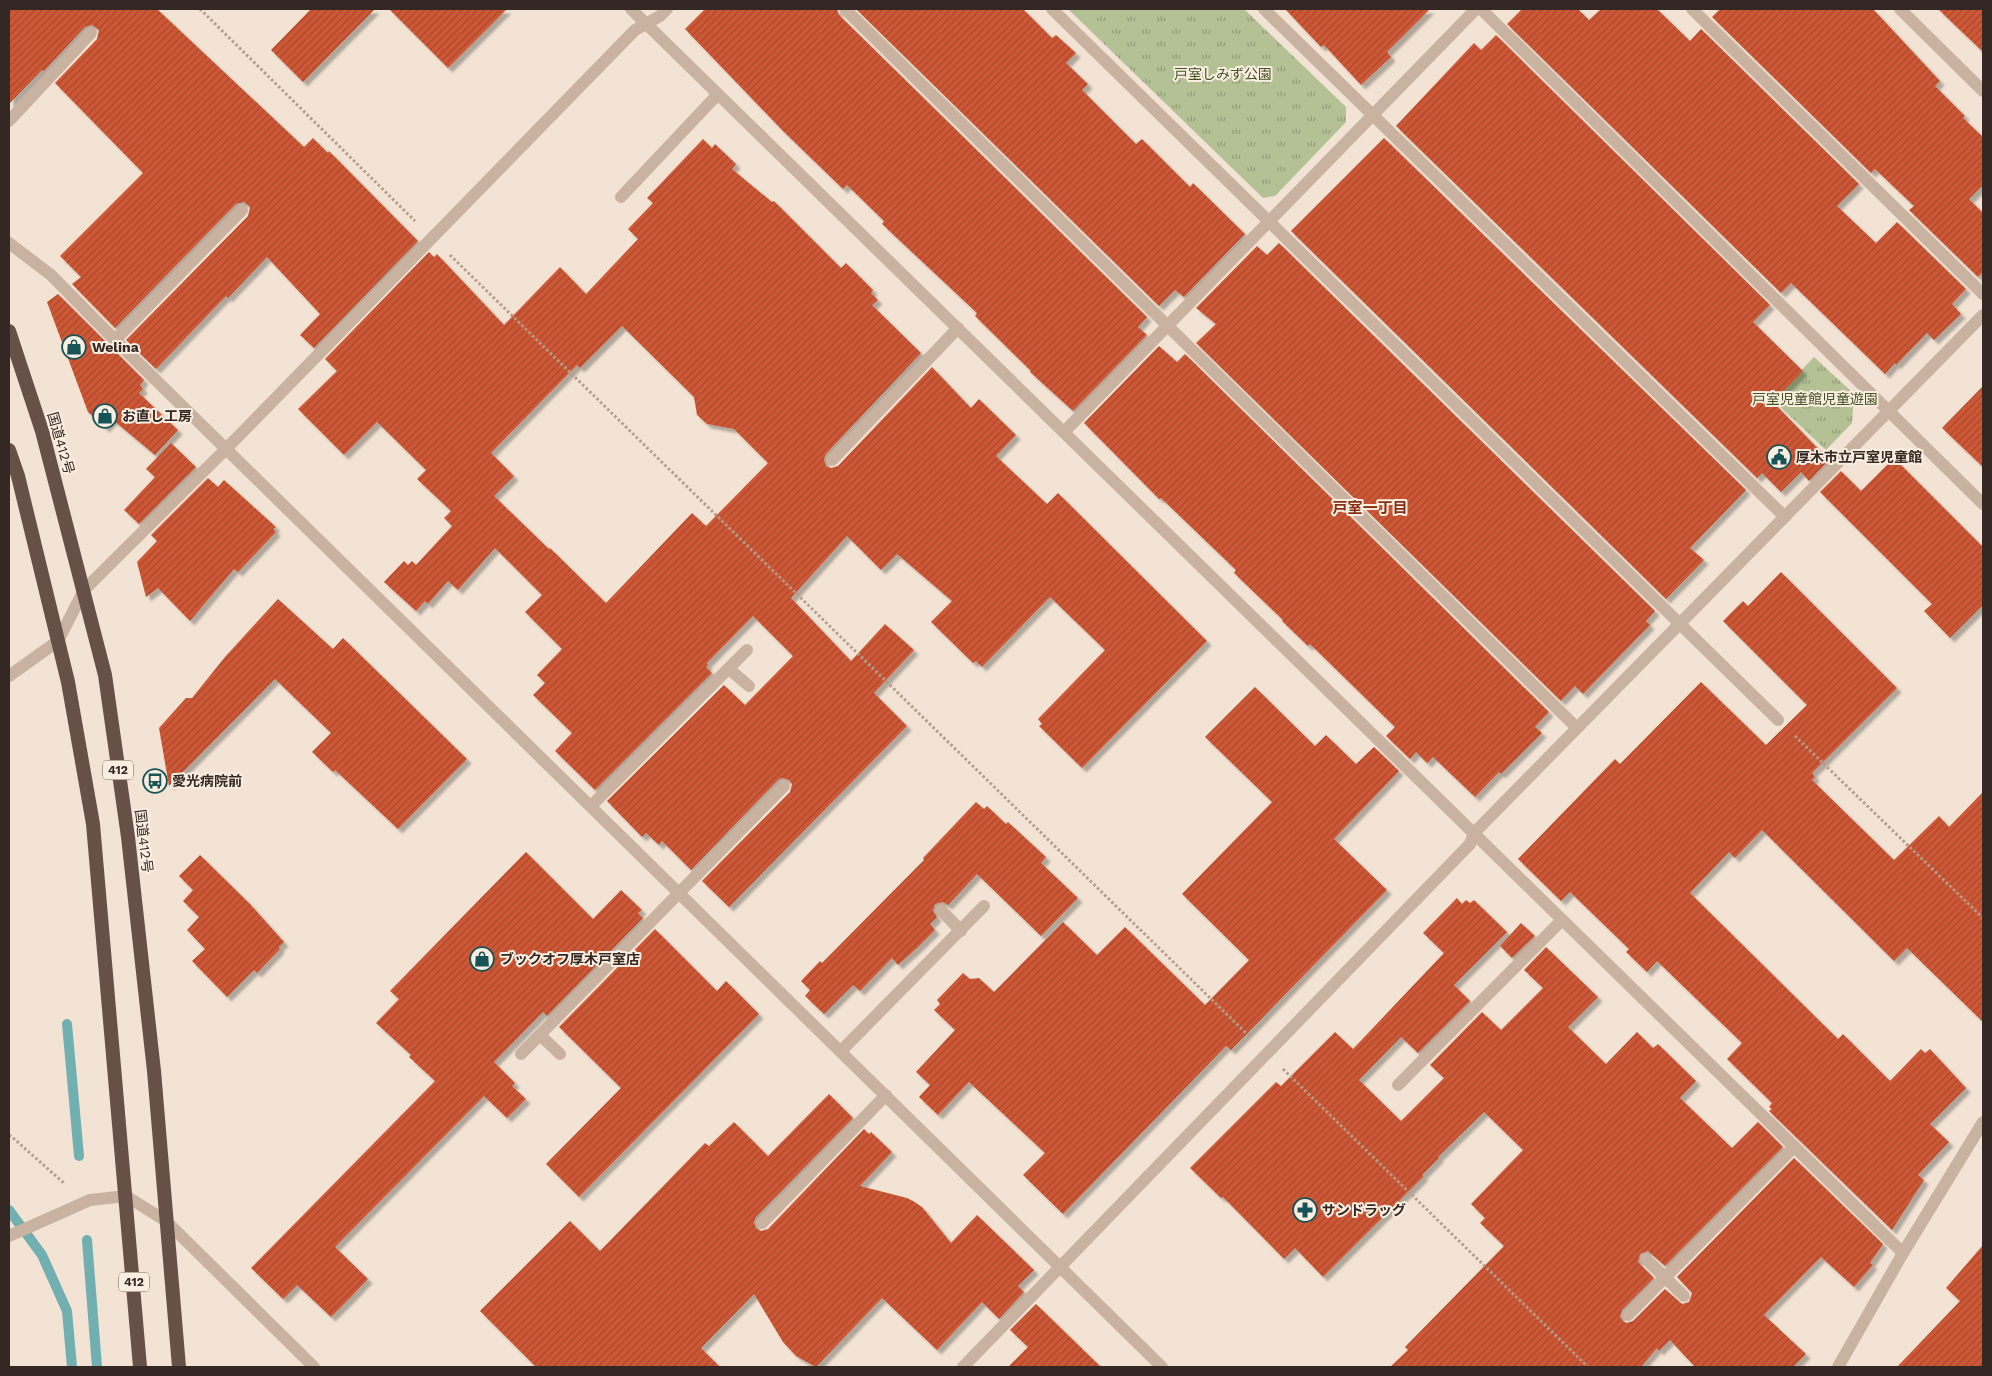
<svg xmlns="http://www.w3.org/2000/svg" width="1992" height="1376" font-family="'Work Sans','Noto Sans JP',sans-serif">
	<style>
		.park { fill: url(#park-tufts) }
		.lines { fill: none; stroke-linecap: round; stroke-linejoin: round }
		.stream { stroke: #72afb1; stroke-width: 10 }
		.building { fill: url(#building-hatch); fill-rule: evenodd; filter: url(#shadow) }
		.path { stroke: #b69c8a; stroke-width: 3; stroke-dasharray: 2.5 2.5; stroke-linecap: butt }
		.service { stroke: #cab2a0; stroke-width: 12 }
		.minor { stroke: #cab2a0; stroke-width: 12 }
		.tertiary { stroke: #cab2a0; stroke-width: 12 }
		.trunk { stroke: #665047; stroke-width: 14 }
		.labels { text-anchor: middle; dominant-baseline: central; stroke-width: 4; stroke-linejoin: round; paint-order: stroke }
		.shield { fill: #faeee1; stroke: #6f635d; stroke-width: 1 }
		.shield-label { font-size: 12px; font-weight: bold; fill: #342824 }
		.park-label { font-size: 14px; fill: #445326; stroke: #faeee1 }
		.poi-label { font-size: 14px; font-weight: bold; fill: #342824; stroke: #faeee1; text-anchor: start }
		.street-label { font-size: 14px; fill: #342824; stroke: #faeee1 }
		.neighbourhood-label { font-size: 15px; font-weight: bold; fill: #873018; stroke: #faeee1 }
	</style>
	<defs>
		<pattern id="park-tufts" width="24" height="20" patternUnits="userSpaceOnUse" patternTransform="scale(1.25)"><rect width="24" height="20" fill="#b3c194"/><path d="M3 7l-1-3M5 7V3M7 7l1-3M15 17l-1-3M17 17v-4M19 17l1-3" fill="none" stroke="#929d79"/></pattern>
		<pattern id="building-hatch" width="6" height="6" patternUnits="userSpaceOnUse" patternTransform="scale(1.25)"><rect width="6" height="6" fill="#ce5836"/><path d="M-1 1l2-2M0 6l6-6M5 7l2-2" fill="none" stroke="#a8492d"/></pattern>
		<filter id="shadow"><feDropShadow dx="4.5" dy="4.5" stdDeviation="1" flood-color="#0004"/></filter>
	</defs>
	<rect width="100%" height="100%" fill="#f2e3d4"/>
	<!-- park -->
	<g class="park">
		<path d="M1068,9H1244L1346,107V122L1275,196L1263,198Z"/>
		<path d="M1814,357L1854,394L1852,423L1826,450L1773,400Z"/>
	</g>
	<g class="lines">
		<!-- stream -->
		<g class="stream">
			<path d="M67,1024L79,1156"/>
			<path d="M9,1210L42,1255L67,1311L72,1367"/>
			<path d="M87,1240L97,1367"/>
		</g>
	</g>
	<!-- building -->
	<g class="building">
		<path d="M9,9H157L304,147L313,138L328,153L329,151L418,241L314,348L300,335L320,314L267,257L228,298L226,296L156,369L126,340L248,216L250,207L244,202L236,204L115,328L72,284L81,277L60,256L143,173L55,83L97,39L99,30L92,25L85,27L44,71L42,70L9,104Z"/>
		<path d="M311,9H375L303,82L271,50Z"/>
		<path d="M389,9H507L448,68Z"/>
		<path d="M705,9H837L839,15L1147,317L1138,327L1147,335L1073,411L1030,372L1031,371L975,316L977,313L882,224L884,221L847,185L843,189L783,131L685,29Z"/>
		<path d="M856,9H1023L1052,38L1056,35L1076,53L1066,63L1088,84L1082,90L1136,144L1142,139L1190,187L1193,183L1245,234L1184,297L1175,290L1159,306Z"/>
		<path d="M1285,9H1430L1387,52L1391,57L1361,85L1324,45L1321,47Z"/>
		<path d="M1522,9H1578L1589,20L1601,9H1657L1690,41L1701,29L1859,184L1837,206L1876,243L1897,222L1966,289L1952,304L1961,314L1934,340L1927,333L1896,365L1895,363L1885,374L1791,283L1781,293L1507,24Z"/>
		<path d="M1720,9H1873L1940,81L1935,86L1965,116L1963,118L1983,137V185L1969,199L1983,213V272L1978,277L1909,210L1914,206L1875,169L1871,173L1712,17Z"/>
		<path d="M1938,9H1983V52Z"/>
		<path d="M1496,35L1770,305L1753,322L1803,371L1773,402L1829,460L1809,481L1801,472L1781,492L1762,473L1757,478L1396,126L1474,43L1481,50Z"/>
		<path d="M1384,138L1746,490L1690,548L1704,560L1666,599L1291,231Z"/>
		<path d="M703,139L712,148L715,144L736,164L732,169L772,202L774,201L841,268L846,263L873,290L871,293L878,300L872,305L921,353L826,454L824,459L826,466L831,468L838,466L932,367L971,408L979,399L1016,435L996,456L1047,504L1058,493L1207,641L1082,768L1039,726L1042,724L1038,719L1105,650L1050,597L982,667L976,661L973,663L931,622L952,601L897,554L881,570L847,536L791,598L851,661L885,624L914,650L874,693L907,726L729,907L702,881L790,792L792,784L789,780L782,778L778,780L691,870L662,841L659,845L646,833L642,837L607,801L724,685L745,705L793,656L753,616L707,663L708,665L706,667L712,673L595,790L555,751L572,733L533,695L545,683L537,675L562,649L525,612L542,595L495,548L458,590L448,581L428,604L425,601L416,611L384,582L404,561L408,565L412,561L416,565L452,526L444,518L451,511L417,479L426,470L377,422L344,455L298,409L337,371L325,359L429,252L434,257L437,254L504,325L560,267L586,294L638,239L628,229L653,203L647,198ZM622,326L694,397L697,415L707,424L734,429L768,463L706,526L692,513L606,603L550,548L549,549L494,496L514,476L491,453L577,365L580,368Z"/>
		<path d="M1279,243L1655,611L1646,621L1650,625L1583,694L1575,686L1561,701L1196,343L1216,324L1196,308L1257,246L1267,255Z"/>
		<path d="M58,294L144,380L140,385L143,389L139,393L178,430L155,455L113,420L105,428L88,412L47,302Z"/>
		<path d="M1159,346L1177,362L1185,354L1549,712L1535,727L1542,733L1501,774L1499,772L1475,797L1433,757L1427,763L1416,752L1410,759L1386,736L1395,727L1310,644L1308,646L1282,621L1283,620L1234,573L1236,570L1161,498L1159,499L1084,423Z"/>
		<path d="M1983,386V467L1942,428Z"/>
		<path d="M171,443L196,467L139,524L124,510L155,477L146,469Z"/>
		<path d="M1894,458L1983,547V605L1950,638L1924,611L1932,604L1820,492L1841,471L1861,491Z"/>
		<path d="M208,478L218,487L224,480L276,527L273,529L276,532L238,572L234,569L190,621L158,588L146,597L137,562L157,541L151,535Z"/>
		<path d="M1781,572L1897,688L1812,773L1815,777L1812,780L1894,860L1939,816L1949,827L1983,792V1022L1907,948L1894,961L1762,830L1735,858L1729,852L1690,893L1838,1039L1843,1034L1890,1081L1921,1049L1925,1053L1930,1049L1966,1088L1930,1124L1949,1142L1918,1175L1924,1180L1892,1230L1769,1111L1772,1109L1769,1107L1772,1103L1727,1059L1742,1043L1657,961L1647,972L1626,952L1629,949L1570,892L1561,901L1518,859L1615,759L1620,764L1701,682L1766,745L1807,705L1723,621L1743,601L1748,606Z"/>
		<path d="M278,599L333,649L343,638L467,759L398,829L335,770L333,772L312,752L331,733L275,679L169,786L159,728L186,698H192L225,657Z"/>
		<path d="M1255,687L1315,746L1326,735L1356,764L1374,747L1399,771L1334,839L1387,890L1231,1050L1226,1046L1063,1214L1023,1175L1045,1153L969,1082L938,1115L919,1097L930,1085L916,1072L955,1030L934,1010L940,1004L937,1000L963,973L970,979L979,978L994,992L1063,922L1097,955L1125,927L1205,1005L1249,960L1182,894L1272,802L1205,737Z"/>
		<path d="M976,802L984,809L987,806L1006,824L1008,822L1046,857L1041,863L1078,898L1041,936L977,874L948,905L943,902L935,904L933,911L937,917L930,924L935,930L917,948L898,965L892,958L860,991L853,985L824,1014L805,996L810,990L801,981L820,961L822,963L924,860L923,858Z"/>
		<path d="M526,852L593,919L621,890L642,910L638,913L643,918L547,1016L543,1012L494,1062L515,1083L512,1086L526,1099L507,1118L484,1096L335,1247L368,1279L351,1297L331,1317L297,1285L283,1299L251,1268L435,1081L409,1057L411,1055L376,1023L399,999L390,991Z"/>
		<path d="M200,855L250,904L284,942L279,947L280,949L257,973L254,970L227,997L192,961L205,949L187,930L199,917L183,901L193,890L179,876Z"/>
		<path d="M1457,898L1462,904L1466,900L1470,903L1474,900L1507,932L1454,985L1470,1001L1418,1053L1401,1037L1359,1080L1401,1121L1444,1078L1430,1065L1482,1012L1501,1030L1543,988L1524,970L1546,947L1598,997L1568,1027L1606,1064L1637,1032L1653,1048L1658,1044L1696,1081L1680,1098L1732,1148L1758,1122L1783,1147L1665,1266L1648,1251L1640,1254L1638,1262L1654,1278L1622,1310L1620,1317L1623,1321L1626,1323L1633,1321L1665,1289L1682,1304L1689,1302L1692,1293L1677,1277L1794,1158L1883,1244L1870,1263L1873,1265L1854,1287L1821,1257L1764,1315L1806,1354L1793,1367H1695L1670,1340L1659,1351L1657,1348L1641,1367H1390L1408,1350L1405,1347L1504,1246L1480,1223L1485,1218L1471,1204L1523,1150L1484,1112L1438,1157L1439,1158L1422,1175L1424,1176L1323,1277L1295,1248L1284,1259L1223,1197L1221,1198L1190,1168L1276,1082L1281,1086L1335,1032L1353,1049L1444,953L1423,933Z"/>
		<path d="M1521,923L1535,936L1512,958L1500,946Z"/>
		<path d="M655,929L717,991L726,981L759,1014L579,1197L546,1164L621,1088L559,1027Z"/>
		<path d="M829,1094L853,1118L756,1217L754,1222L756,1228L761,1231L768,1229L864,1129L869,1134L871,1132L892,1152L860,1186L907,1198L913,1201L922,1207L951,1243L977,1215L1034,1270L1018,1286L1024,1292L999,1319L982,1302L937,1350L882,1298L816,1367L796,1356L783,1342L754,1294L701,1348L720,1367H536L480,1311L570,1221L600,1251L705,1143L709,1146L734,1122L768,1156Z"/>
		<path d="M1983,1245V1367H1897L1960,1301L1946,1288Z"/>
		<path d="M1036,1304L1101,1367H1008L1028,1347L1010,1330Z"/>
	</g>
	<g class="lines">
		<!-- path -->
		<g class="path">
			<path d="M200,9L415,221"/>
			<path d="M450,255L1250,1037"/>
			<path d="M1795,736L1983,918"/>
			<path d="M1283,1069L1588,1367"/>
			<path d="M9,1135L12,1137L65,1184"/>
		</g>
		<!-- service -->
		<g class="service">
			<path d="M845,9L1577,728"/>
			<path d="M1264,9L1785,517"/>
			<path d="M1692,9L1983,294"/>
			<path d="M9,121L91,33"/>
			<path d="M621,197L718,94"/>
			<path d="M115,340L242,210"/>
			<path d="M591,806L747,650"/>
			<path d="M941,910L961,931"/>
			<path d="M540,1035L560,1054"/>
			<path d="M841,1051L984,906"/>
			<path d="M521,1054L784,786"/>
			<path d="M1398,1085L1562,920"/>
			<path d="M762,1223L886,1095"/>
			<path d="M1646,1259L1684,1296"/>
			<path d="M1628,1315L1794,1147"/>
		</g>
		<!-- minor -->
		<g class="minor">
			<path d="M631,9L1903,1253"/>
			<path d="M1052,9L1778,720"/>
			<path d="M1481,9L1983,504"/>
			<path d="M1900,9L1983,91"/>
			<path d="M9,243L51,275L115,340L1162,1367"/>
			<path d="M1064,432L1476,9"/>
			<path d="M832,460L958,328"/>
			<path d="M729,669L749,686"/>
			<path d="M9,676L58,641L84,590L226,449L635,30L660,16L667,9"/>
			<path d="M9,1236L90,1200L126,1196L166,1221L314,1367"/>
			<path d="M963,1367L1470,844L1474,833L1983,315"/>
		</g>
		<!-- tertiary -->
		<path class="tertiary" d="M1838,1367L1903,1253L1983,1122"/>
		<!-- trunk -->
		<g class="trunk">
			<path d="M9,331L42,431L105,675L128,837L154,1071L179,1367"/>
			<path d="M9,450L18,476L68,682L93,824L140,1367"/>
		</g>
	</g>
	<!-- icons -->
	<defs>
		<g id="shop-ring" transform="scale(1.25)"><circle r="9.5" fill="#faeee1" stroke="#175457" stroke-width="1.5"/><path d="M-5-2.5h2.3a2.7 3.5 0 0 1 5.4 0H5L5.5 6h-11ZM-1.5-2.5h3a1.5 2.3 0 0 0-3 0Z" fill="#175457"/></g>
		<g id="civic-ring" transform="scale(1.25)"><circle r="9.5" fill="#faeee1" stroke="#175457" stroke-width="1.5"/><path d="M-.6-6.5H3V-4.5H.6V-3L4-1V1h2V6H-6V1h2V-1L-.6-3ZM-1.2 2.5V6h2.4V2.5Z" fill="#175457"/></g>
		<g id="bus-ring" transform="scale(1.25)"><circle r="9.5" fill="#faeee1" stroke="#175457" stroke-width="1.5"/><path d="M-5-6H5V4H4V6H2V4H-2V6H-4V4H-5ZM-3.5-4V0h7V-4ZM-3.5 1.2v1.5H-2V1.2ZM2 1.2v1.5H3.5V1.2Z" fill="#175457"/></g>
		<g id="pharmacy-ring" transform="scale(1.25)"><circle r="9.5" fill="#faeee1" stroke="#175457" stroke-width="1.5"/><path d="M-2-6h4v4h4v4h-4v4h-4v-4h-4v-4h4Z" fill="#175457"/></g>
	</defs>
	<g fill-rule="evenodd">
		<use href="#shop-ring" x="74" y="347"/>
		<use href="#shop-ring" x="105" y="416"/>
		<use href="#civic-ring" x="1779" y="457"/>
		<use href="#bus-ring" x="155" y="781"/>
		<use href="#shop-ring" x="482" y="959"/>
		<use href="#pharmacy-ring" x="1305" y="1210"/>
	</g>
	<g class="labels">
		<!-- shield labels -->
		<g class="shield">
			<rect x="103" y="760.5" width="30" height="19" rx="4"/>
			<rect x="119" y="1272.5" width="30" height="19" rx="4"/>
		</g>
		<g class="shield-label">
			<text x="118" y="770">412</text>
			<text x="134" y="1282">412</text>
		</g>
		<!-- park labels -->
		<g class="park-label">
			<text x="1223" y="74">戸室しみず公園</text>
			<text x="1815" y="399">戸室児童館児童遊園</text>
		</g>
		<!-- poi labels -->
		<g class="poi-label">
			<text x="92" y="347">Welina</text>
			<text x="122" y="416">お直し工房</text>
			<text x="1796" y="457">厚木市立戸室児童館</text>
			<text x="172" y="781">愛光病院前</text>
			<text x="500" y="959">ブックオフ厚木戸室店</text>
			<text x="1322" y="1210">サンドラッグ</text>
		</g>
		<!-- street labels -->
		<g class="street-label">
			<text transform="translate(61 443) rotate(74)">国道412号</text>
			<text transform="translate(144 841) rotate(83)">国道412号</text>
		</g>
		<!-- neighbourhood labels -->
		<g class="neighbourhood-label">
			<text x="1370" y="508">戸室一丁目</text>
		</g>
	</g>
	<!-- border -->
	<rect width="1992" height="1376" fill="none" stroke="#342824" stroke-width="20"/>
</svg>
